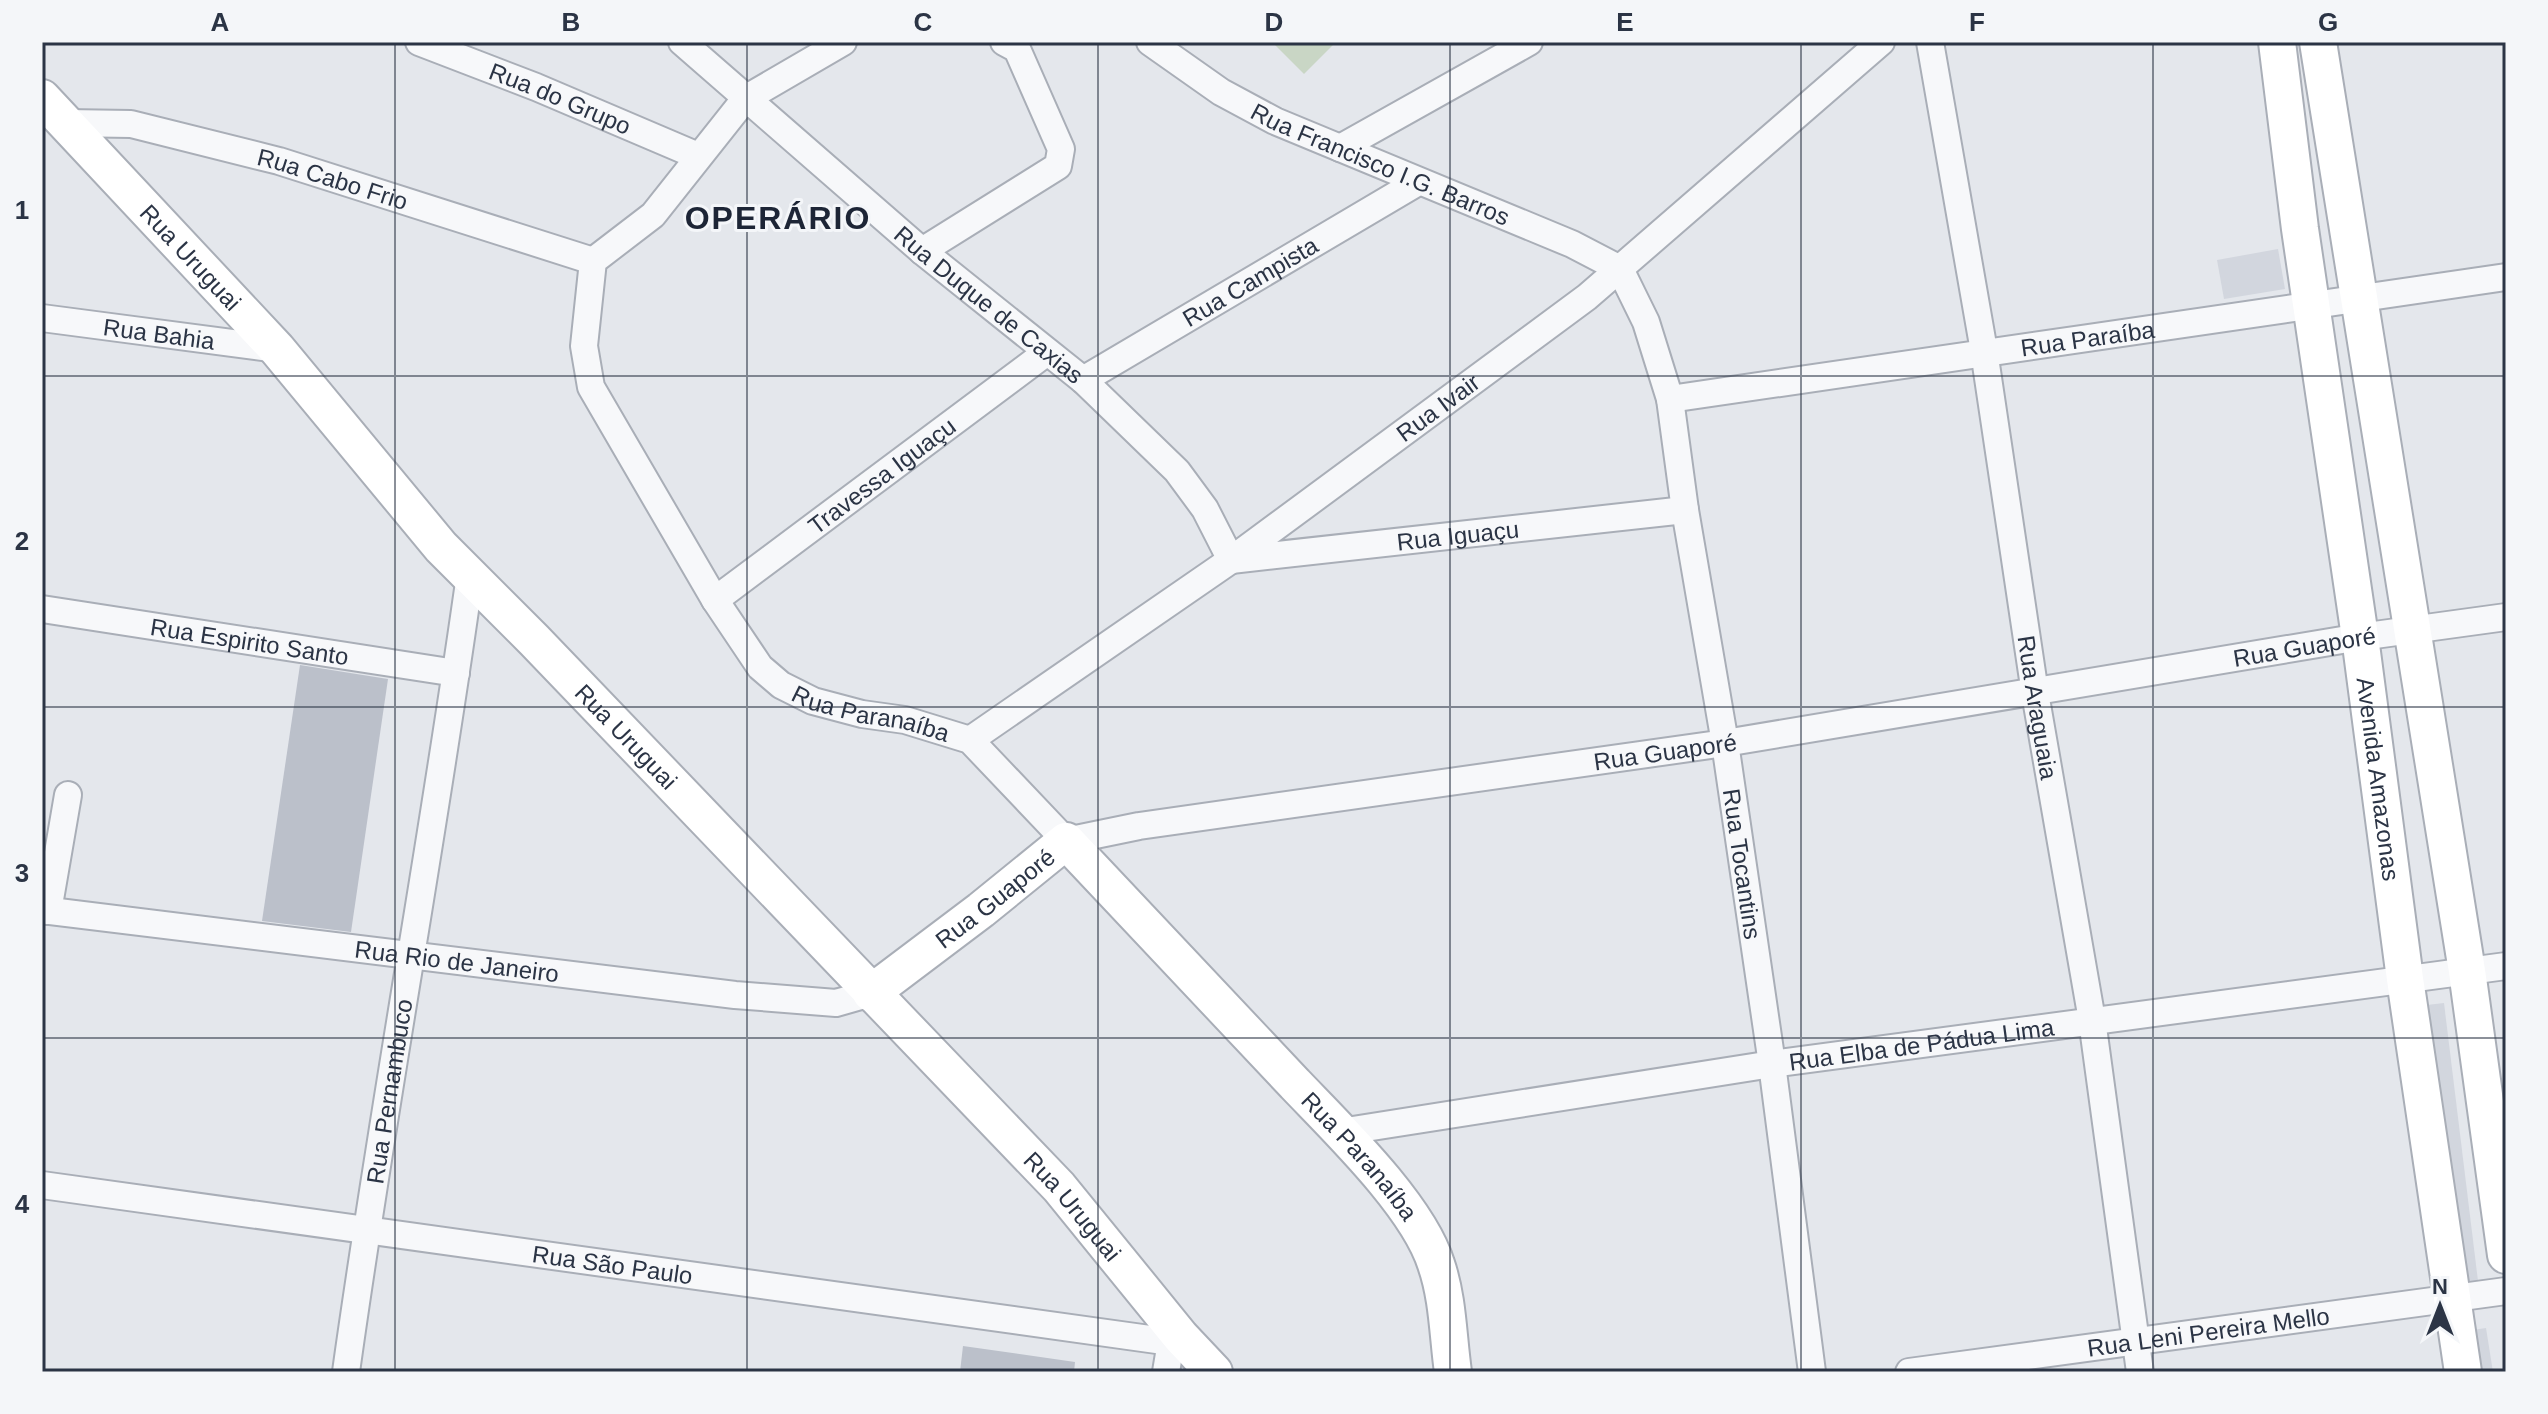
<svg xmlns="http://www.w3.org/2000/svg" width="2548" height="1414" font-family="Helvetica,sans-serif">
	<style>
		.built { fill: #d2d6de }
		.green { fill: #c9d6c5 }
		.building { fill: #bbc0ca }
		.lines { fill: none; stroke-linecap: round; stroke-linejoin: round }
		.street-casing { stroke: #a9aeb7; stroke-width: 30 }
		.secondary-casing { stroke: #a9aeb7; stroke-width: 40 }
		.street { stroke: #f7f8fa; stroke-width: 26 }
		.secondary { stroke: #fff; stroke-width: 36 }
		.grid { fill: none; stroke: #2b3445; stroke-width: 2; stroke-opacity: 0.55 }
		.labels { text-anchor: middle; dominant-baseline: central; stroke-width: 6; stroke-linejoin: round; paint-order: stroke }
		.street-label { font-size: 24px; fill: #2b3445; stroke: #f4f6f9 }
		.district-label { font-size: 32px; font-weight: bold; letter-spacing: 2px; fill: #1d2536; stroke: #f4f6f9 }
		.neatline { fill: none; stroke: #2b3445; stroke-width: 3 }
		.grid-label { font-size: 26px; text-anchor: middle; font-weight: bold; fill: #2b3445 }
	</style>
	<rect width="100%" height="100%" fill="#e4e7ec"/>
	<!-- built -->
	<g class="built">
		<path d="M2278,249L2285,289L2224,299L2217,260Z"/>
		<path d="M2444,1003L2478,1281L2456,1283L2418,1006Z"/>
		<path d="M2486,1328L2493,1372H2471L2466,1331Z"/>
	</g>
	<!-- green -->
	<path class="green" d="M1272,42H1336L1304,74Z"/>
	<!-- building -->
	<g class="building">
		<path d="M300,665L388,679L351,932L262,921Z"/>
		<path d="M963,1346L1075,1362L1074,1372H960Z"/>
	</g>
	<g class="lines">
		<!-- street casing -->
		<g class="street-casing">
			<g id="street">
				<path id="s1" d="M419,42L536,87L698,156"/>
				<path id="s2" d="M682,42L922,251L1083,380L1177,471L1205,509L1231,560L1685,510"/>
				<path id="s3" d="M843,42L745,99L653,215L593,261L584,346L591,387L715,600L760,667L781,685L813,701L862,714L905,720L970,740L1066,841L1139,826L1725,743L2360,637L2506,617"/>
				<path id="s4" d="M1150,42L1221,92L1275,121L1572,244L1620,269L1646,322L1670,399L1685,510L1725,743L1772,1064L1812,1372"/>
				<path id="s5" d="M1930,42L1984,351L2035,693L2092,1020L2140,1372"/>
				<path id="s6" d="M66,123L131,124L279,161L593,261"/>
				<path d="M1340,148L1529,42"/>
				<path d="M922,251L1058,166L1061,149L1017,49L1004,42"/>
				<path id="s7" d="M42,318L277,349"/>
				<path id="s8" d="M1083,380L1418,182"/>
				<path id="s9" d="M1670,399C1948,356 2228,320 2506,277"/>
				<path id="s10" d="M715,600L1047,352"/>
				<path id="s11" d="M42,609L456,673"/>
				<path id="s12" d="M970,740L1231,560L1587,297L1881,42"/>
				<path id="s13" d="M42,910L735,995L836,1003L871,993"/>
				<path d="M48,911L68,795"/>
				<path id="s14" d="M1340,1132L1772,1064L2506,966"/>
				<path id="s15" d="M42,1185L1171,1342L1181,1337"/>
				<path id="s16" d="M346,1372C383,1106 433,841 470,575"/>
				<path d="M1166,1372L1171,1342"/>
				<path id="s17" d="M1909,1372L2506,1291"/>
			</g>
		</g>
		<!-- secondary casing -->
		<g class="secondary-casing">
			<g id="secondary">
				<path id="s18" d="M2277,42L2300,229L2360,637L2405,979L2463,1372"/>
				<path d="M2318,42L2467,971L2506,1255"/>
				<path id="s19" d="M42,98L277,349L441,547L534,640L1059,1187L1181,1337L1214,1372"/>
				<path id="s20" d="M871,993L981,910L1066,841C1143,922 1219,1003 1295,1084C1338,1129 1418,1206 1436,1264C1448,1298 1448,1337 1453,1372"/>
			</g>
		</g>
		<!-- street -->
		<use href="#street" class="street"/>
		<!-- secondary -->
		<use href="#secondary" class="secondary"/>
	</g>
	<!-- grid -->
	<path class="grid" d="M395,42V1372M747,42V1372M1098,42V1372M1450,42V1372M1801,42V1372M2153,42V1372M42,376H2506M42,707H2506M42,1038H2506"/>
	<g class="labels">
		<!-- street labels -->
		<g class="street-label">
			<text stroke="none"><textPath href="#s1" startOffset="152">Rua do Grupo</textPath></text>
			<text stroke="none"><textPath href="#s4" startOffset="262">Rua Francisco I.G. Barros</textPath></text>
			<text stroke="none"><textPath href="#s6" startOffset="274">Rua Cabo Frio</textPath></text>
			<text stroke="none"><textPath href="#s19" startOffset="218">Rua Uruguai</textPath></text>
			<text stroke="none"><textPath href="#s8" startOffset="194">Rua Campista</textPath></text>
			<text stroke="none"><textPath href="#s2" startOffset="404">Rua Duque de Caxias</textPath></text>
			<text stroke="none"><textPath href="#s7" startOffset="118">Rua Bahia</textPath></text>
			<text stroke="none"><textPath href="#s9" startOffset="422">Rua Paraíba</textPath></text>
			<text stroke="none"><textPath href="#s12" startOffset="574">Rua Ivair</textPath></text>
			<text stroke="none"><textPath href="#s10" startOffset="208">Travessa Iguaçu</textPath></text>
			<text stroke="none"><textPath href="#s2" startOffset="988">Rua Iguaçu</textPath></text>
			<text stroke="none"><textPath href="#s11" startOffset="210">Rua Espirito Santo</textPath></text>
			<text stroke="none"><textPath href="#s3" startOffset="2410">Rua Guaporé</textPath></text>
			<text stroke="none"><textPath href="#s5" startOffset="674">Rua Araguaia</textPath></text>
			<text stroke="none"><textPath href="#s3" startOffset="914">Rua Paranaíba</textPath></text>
			<text stroke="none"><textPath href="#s19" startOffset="866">Rua Uruguai</textPath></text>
			<text stroke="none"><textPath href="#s3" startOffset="1762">Rua Guaporé</textPath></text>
			<text stroke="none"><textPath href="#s18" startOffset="744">Avenida Amazonas</textPath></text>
			<text stroke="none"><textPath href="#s4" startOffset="1134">Rua Tocantins</textPath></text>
			<text stroke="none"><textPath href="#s20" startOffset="156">Rua Guaporé</textPath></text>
			<text stroke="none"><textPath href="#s13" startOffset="418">Rua Rio de Janeiro</textPath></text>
			<text stroke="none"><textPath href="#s14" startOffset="588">Rua Elba de Pádua Lima</textPath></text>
			<text stroke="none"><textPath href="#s16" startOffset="284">Rua Pernambuco</textPath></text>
			<text stroke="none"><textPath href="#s20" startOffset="678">Rua Paranaíba</textPath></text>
			<text stroke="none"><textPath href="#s19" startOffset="1514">Rua Uruguai</textPath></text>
			<text stroke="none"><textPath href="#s15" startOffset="576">Rua São Paulo</textPath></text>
			<text stroke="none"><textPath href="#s17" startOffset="302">Rua Leni Pereira Mello</textPath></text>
		</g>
		<!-- district labels -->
		<g class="district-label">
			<text x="778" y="218">OPERÁRIO</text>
		</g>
	</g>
	<!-- border -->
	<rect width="2548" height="1414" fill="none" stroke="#f4f6f9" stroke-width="88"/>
	<!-- north arrow -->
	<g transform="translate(2440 1306)" stroke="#f4f6f9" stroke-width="6" paint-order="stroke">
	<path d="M0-6L14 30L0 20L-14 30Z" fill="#2b3445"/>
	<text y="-12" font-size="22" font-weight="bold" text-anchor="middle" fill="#2b3445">N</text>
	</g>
	<rect x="44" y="44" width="2460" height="1326" class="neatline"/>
	<g class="grid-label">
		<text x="220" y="31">A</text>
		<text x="571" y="31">B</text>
		<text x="923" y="31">C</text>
		<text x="1274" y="31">D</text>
		<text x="1625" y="31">E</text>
		<text x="1977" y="31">F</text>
		<text x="2328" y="31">G</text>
		<text x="22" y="219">1</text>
		<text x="22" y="550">2</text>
		<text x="22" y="882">3</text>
		<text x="22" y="1213">4</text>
	</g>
</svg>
